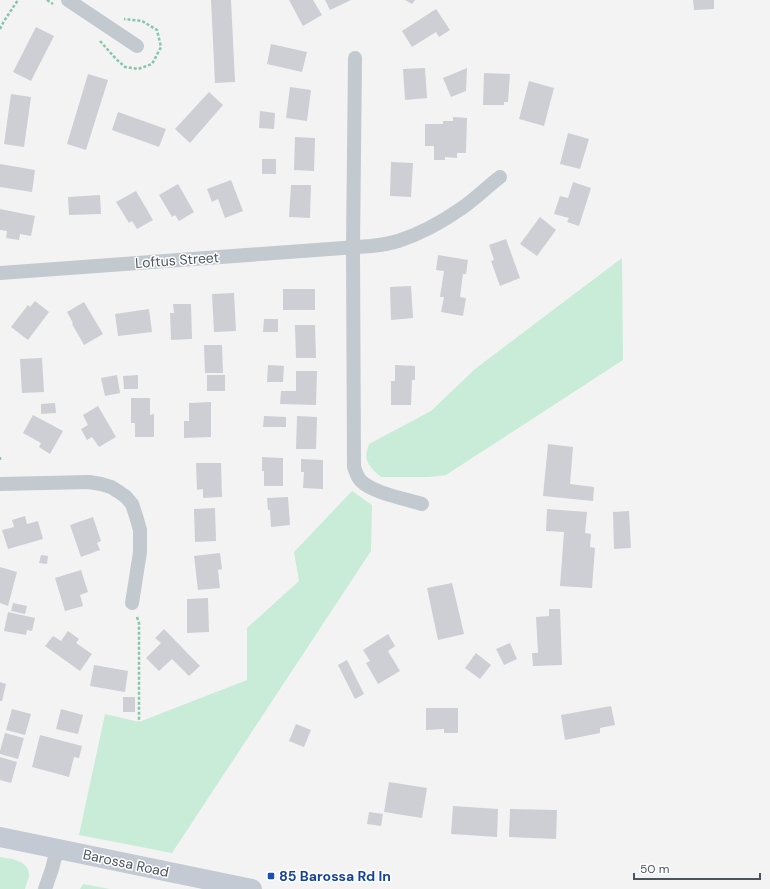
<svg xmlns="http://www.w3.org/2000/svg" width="770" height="889" font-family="'DM Sans',sans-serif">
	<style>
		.green { fill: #c8ecd8 }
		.building { fill: #cdcfd4 }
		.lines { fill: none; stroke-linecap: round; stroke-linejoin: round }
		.path { stroke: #83c6aa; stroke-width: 2.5; stroke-dasharray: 3 2; stroke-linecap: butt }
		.street { stroke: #c2c9cf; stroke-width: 14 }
		.secondary { stroke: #c3cad3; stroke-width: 20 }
		.transit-dot { fill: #1a4fb4; stroke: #fff; stroke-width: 1.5 }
		.labels { text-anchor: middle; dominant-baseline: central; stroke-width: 3; stroke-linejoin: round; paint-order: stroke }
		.street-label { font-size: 14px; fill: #4c545e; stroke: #fff }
		.transit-label { font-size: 14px; font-weight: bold; fill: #164399; stroke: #fff; text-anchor: start }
	</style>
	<rect width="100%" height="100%" fill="#f4f3f3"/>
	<!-- green -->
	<g class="green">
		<path d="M622,258L623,360L446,475L429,477H381C375,472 367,465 366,456C366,453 368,448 369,444L431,411L475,369Z"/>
		<path d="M352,491L372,505L371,551L172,853L79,835L105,714L139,722L247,680V628L299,581L294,552Z"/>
		<path d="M0,857C12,859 30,860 29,877C28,880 26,885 25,889H0Z"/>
		<path d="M83,884L110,889H80Z"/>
	</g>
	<!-- building -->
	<g class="building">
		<path d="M211,0H231L235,82L215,83Z"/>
		<path d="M289,0H313L322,15L303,26Z"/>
		<path d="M325,0H351L330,10Z"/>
		<path d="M405,0H415L412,4Z"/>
		<path d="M693,0H714V9L694,10Z"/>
		<path d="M436,9L450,30L439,37L436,32L412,47L402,31Z"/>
		<path d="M36,27L54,36L31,81L13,72Z"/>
		<path d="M271,44L307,52L302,72L267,64Z"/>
		<path d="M425,68L427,98L405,100L403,69Z"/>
		<path d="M467,68L466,91L451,97L443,78Z"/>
		<path d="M484,73L510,74L508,102H504V105H483Z"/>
		<path d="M88,74L108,80L86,150L67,144Z"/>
		<path d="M529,81L554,88L544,126L519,119Z"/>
		<path d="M290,87L311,90L307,121L286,118Z"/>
		<path d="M209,92L223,105L190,143L175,129Z"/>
		<path d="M11,94L31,97L24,147L4,144Z"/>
		<path d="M260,111L275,113L274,129L259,128Z"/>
		<path d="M118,112L166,129L159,147L112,130Z"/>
		<path d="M453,117L467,118L466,153H457V158L445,157V160H434V146H425V124H443V121H453Z"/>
		<path d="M568,133L589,139L580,169L560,164Z"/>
		<path d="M295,137L315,138L314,171L294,170Z"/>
		<rect x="262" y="159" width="14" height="15"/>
		<path d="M391,162L413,163L411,197L390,196Z"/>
		<path d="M0,164L35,170L32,192L0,187Z"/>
		<path d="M231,180L243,211L225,218L218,199L212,202L207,189Z"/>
		<path d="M573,182L591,188L579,226L567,222L569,218L554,214L560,196L568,198Z"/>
		<path d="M178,184L194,212L179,221L175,215L172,217L159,195Z"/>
		<path d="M291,185H311L310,218L289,217Z"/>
		<path d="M136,191L153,220L137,229L132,221L129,223L116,202Z"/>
		<path d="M100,195L101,214L69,215L68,197Z"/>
		<path d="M0,209L35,216L31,236L20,234L19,240L6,238L7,231L0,230Z"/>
		<path d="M540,217L556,230L537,256L520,244Z"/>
		<path d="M506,239L520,278L500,286L491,261L494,260L489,245Z"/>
		<path d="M438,255L468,260L466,274H463L460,297L466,298L463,316L441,312L444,297H440L444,271L436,270Z"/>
		<path d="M411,286L413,318L391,320L390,287Z"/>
		<rect x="283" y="289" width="32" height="21"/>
		<path d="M234,293L236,331L214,332L212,294Z"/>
		<path d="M35,301L49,312L28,340L11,327L28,305L30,307Z"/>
		<path d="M84,302L103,334L84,345L72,324L73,323L67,312Z"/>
		<path d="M173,304H191L192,339L171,340L170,313H174Z"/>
		<path d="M149,309L152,332L118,336L115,314Z"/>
		<path d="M264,319H278V332H263Z"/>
		<path d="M295,325H315L316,358H296Z"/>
		<path d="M204,345H222L223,373H205Z"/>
		<path d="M42,358L44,392L22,393L20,359Z"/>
		<path d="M268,365L284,366L283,382H267Z"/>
		<path d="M395,365L415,366V380H412L411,405H391V381H395Z"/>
		<path d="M296,371H317L316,405L280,404L281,391H296Z"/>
		<path d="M117,375L120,393L105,396L101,378Z"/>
		<path d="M138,375V389H124L123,376Z"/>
		<rect x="207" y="375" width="18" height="16"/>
		<path d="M131,398H150V415L154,414V437H135V423H131Z"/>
		<path d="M211,402V437L184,438V421H189V403Z"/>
		<path d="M55,403L56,413L41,414V404Z"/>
		<path d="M98,406L116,437L99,447L92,437L87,440L81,429L88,425L83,415Z"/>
		<path d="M33,415L63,431L50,454L39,447L41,443L23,433Z"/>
		<path d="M264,416L286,417V427H263Z"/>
		<path d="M297,416L317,417L316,449H296Z"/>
		<path d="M548,444L573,447L570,484L594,487L593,501L543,496Z"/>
		<path d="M262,457L283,458V486H264V471H262Z"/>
		<path d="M301,459L323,460V489L303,488L304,472H301Z"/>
		<path d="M196,463H221L222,497L203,498V489L197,490Z"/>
		<path d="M288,497L290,525L271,527L270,510H268L267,498Z"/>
		<path d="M215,508L216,541L195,542L194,509Z"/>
		<path d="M547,509L587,512L585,533L591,534L590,547L595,548L592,588L560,586L564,532L546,531Z"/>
		<path d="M629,511L631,548L614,549L613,512Z"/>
		<path d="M25,516L27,524L38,521L43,539L8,549L2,530L14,527L12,520Z"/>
		<path d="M93,517L101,541L97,543L100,550L81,557L70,525Z"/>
		<path d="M220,553L222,569L218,570L220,588L198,590L194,556Z"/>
		<path d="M41,555L48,556L47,564L39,563Z"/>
		<path d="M0,567L17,572L8,606L0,603Z"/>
		<path d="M81,570L88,592L80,595L83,606L65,611L55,578Z"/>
		<path d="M452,583L464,634L438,640L427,588Z"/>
		<path d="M208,598L209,632L187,633V599Z"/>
		<path d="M13,603L27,606L25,614L11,611Z"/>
		<path d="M549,609H560L562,665L533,666L532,653H538L536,617L549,616Z"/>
		<path d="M8,612L35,618L32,631L27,630L26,635L4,631Z"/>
		<path d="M164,629L200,666L189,676L172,659L159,671L146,658L161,643L155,638Z"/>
		<path d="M68,631L79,639L76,643L92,654L80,671L45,646L53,636L61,641Z"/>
		<path d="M388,634L395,646L388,651L400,671L378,684L366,663L370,661L363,650Z"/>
		<path d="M510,643L517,659L504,665L496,649Z"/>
		<path d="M476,653L491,665L480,679L465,668Z"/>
		<path d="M347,660L364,694L355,699L338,665Z"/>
		<path d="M94,665L128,671L125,692L90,686Z"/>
		<path d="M0,682L6,684L2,701H0Z"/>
		<rect x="123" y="697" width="12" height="15"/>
		<path d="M611,706L615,725L600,728V733L565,740L561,715Z"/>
		<path d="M426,708H458V733H444V729L426,730Z"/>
		<path d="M12,709L31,714L25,735L6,730Z"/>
		<path d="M61,709L83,715L78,734L56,729Z"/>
		<path d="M296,724L311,730L304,747L289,741Z"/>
		<path d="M5,733L24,738L18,759L0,754V751Z"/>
		<path d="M40,735L82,746L79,758L74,757L69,777L32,767Z"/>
		<path d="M0,757L17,762L11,783L0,780Z"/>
		<path d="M389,782L427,788L422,818L384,812Z"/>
		<path d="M453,806L498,809L497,837L451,834Z"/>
		<path d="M510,809L557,810L556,839L509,837Z"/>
		<path d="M369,812L383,814L381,826L367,824Z"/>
	</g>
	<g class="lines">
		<!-- path -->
		<g class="path">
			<path d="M47,0L53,4"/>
			<path d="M0,29L4,21L18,0"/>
			<path d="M100,41L116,59L125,67L138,69L152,64L161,47L157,30L142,21L124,19"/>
			<path d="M0,457V461"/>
			<path d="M137,617L139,623V722"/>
		</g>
		<!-- street -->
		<g class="street">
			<path d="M68,0L137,46"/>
			<path d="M355,58L353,247L354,467C356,472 357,477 361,481C373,493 406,499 422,504"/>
			<path d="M0,273L371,246C380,245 389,244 398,241C420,234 442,222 462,208C475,199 487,187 500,177"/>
			<path d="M0,484L89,482L101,484L111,487L119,492L126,497L132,504L136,516L140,530V552L132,603"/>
			<path d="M45,889L52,869L57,849"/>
		</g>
		<!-- secondary -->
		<path class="secondary" d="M0,837L252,889"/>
	</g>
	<!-- markers -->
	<rect class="transit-dot" x="267" y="872" width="8" height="8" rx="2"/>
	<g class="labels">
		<!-- street labels -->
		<g class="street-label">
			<text transform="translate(177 260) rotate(-4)">Loftus Street</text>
			<text transform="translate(126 863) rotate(12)">Barossa Road</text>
		</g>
		<!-- transit labels -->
		<g class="transit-label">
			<text x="279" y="876">85 Barossa Rd In</text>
		</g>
	</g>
	<!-- scale -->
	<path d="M634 873v6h126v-6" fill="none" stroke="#4c545e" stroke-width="2"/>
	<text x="640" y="873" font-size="12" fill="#4c545e" stroke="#ffffff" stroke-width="3" paint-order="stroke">50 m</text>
</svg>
